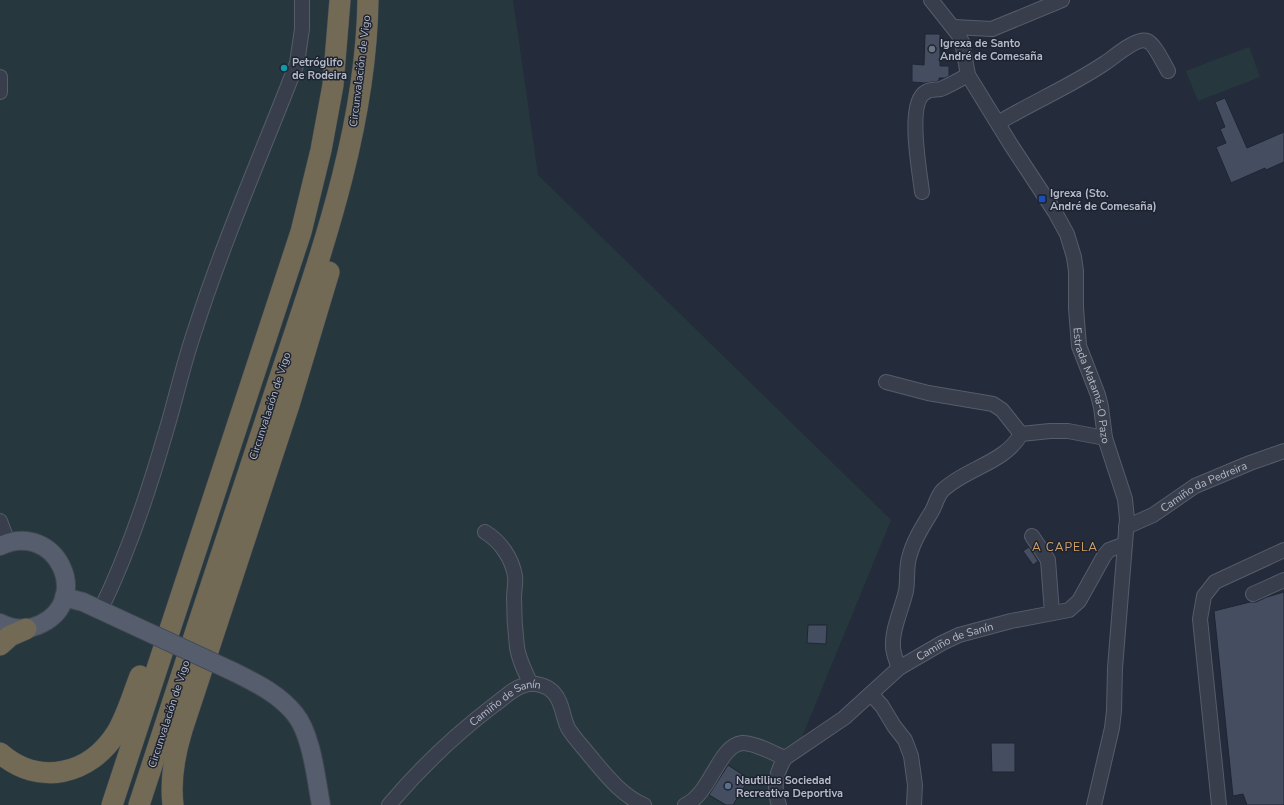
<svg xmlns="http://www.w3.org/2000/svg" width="1284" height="805" font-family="'Nunito Sans',sans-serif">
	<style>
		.green { fill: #26383d }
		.building { fill: #454d60; stroke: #1f2533 }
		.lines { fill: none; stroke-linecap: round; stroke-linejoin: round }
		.minor-casing { stroke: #565c6a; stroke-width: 16 }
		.major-casing { stroke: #414755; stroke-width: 20 }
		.highway-casing { stroke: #434957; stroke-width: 22 }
		.minor { stroke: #383e4c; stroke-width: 14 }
		.major { stroke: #565d6c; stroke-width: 18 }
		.highway { stroke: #726a55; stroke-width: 21 }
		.major-bridge-casing { stroke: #414755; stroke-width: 20; stroke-linecap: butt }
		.major-bridge { stroke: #565d6c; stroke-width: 18 }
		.worship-dot { fill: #6b7280; stroke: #1d2331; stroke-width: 1.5 }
		.culture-dot { fill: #0f9aa8; stroke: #1d2331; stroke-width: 1.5 }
		.transit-dot { fill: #1a4fb4; stroke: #1d2331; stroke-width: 1.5 }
		.service-dot { fill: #5c6f8a; stroke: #1d2331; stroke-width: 1.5 }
		.labels { text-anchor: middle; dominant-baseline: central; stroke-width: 3; stroke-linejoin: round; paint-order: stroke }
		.poi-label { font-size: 11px; font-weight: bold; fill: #b4b9c7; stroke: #1d2331; text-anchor: start }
		.street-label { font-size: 11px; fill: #b4b9c7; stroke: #1d2331 }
		.neighbourhood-label { font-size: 12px; letter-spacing: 1px; fill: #d1a065; stroke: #1d2331 }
	</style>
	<rect width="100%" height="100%" fill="#242c3c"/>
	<!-- green -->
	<g class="green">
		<path d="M0,0H513L538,175L891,520L774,805H0Z"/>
		<path d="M1249,47L1260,77L1198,101L1186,71Z"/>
	</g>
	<!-- building -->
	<g class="building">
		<path d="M925,34H940V66H949V76L945,78H939V81L925,83L912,82V64L924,65Z"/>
		<path d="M1225,98L1247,148L1284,132V162L1266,170L1265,168L1231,183L1216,147L1226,143L1220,129L1225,127L1215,102Z"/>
		<path d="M1029,547L1038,561L1033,565L1023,551Z"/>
		<path d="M1284,592V805H1247L1243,794L1233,796L1214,611L1250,602H1256L1267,597Z"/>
		<path d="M808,625H827L826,644L807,643Z"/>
		<path d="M991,743H1015V772H992Z"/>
		<path d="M728,765L749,779L733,805H726L709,795Z"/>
	</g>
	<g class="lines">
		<!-- minor casing -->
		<g class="minor-casing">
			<g id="minor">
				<path id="s1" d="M931,0L958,34L962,42L968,75L1011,145L1055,212L1067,234L1074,257L1076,271V308L1079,346L1098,395L1101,407L1105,438L1125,499L1127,519L1115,668L1114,711L1112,728L1094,805"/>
				<path d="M954,27L992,29L1062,0"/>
				<path d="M0,77V92"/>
				<path d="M998,123C1033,102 1071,86 1105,63C1114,57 1137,37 1147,41C1154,43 1164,64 1168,71"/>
				<path d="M922,192C920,173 906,102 926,92C930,89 936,90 941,89C950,85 959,80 968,75"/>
				<path d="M886,382L928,393L993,404L1002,410L1021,434L1050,431H1068L1105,438"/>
				<path d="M0,521L8,542"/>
				<path id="s2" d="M1126,527L1153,515L1195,486L1250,463L1284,451"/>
				<path d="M485,532C500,541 512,558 515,576C516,583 514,591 514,598C514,614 515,631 517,647C519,660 525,672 531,684"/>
				<path d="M1032,536L1048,560L1052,613"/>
				<path d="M1253,594L1284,580"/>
				<path d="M100,611C127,556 147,497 164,438C175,403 182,368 194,333C223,242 262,153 297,63L302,29V0"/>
				<path d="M899,668C897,663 895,658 894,653C889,635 902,609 906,591C908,580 906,569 909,558C913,541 923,526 932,511C936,504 937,496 943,490C966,468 1005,463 1021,434"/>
				<path d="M871,694L882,706L894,726L905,740L911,756L915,785L914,805"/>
				<path id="s3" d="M389,805C420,768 456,734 494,705C504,698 513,688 525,685C534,682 546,685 553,692C563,702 562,716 568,728C574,738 583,747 590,756C606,775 621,795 644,805"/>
				<path d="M685,805C711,794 718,746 742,743C753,742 775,754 785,758"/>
				<path id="s4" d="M779,805C773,789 776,772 785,758L844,718L899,668L942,643L959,635L1011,621L1069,610L1079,601L1104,556L1109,550L1125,544"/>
				<path d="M1219,805L1200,619L1204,596L1215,582L1284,550"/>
			</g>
		</g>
		<!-- major casing -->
		<g class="major-casing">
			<g id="major">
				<path d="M0,546C56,520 93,599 41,624C27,631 14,630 0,623"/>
				<path d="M64,597L83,602L124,621"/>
				<path d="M234,672C256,683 279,694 295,714C312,735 316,779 321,805"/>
			</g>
		</g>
		<!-- highway casing -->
		<g class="highway-casing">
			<g id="highway">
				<path d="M0,645L10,636L26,629"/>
				<path d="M0,753C39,787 90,775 117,732C127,715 133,694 140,676"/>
				<path d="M112,805L301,232L321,150L333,85L340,0"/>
				<path d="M139,805C184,667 229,530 275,392C317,265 366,135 368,0"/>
				<path d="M173,805C170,780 175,753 182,730L289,405L329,272"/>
			</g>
		</g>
		<!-- minor -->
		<use href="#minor" class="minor"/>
		<!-- major -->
		<use href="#major" class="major"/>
		<!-- highway -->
		<use href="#highway" class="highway"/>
		<!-- major-bridge casing -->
		<g class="major-bridge-casing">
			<path id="major-bridge" d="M124,621L234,672"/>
		</g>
		<!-- major-bridge -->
		<use href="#major-bridge" class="major-bridge"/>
	</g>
	<!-- markers -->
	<circle class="worship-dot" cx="932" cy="49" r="4"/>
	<circle class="culture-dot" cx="284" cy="68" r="4"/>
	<rect class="transit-dot" x="1038" y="195" width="8" height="8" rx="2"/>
	<circle class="service-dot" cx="728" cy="786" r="4"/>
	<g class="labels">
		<!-- poi labels -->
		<g class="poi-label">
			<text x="940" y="43">Igrexa de Santo<tspan x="940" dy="13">André de Comesaña</tspan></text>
			<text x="292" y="62">Petróglifo<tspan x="292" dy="13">de Rodeira</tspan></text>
			<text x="1050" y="193">Igrexa (Sto.<tspan x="1050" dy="13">André de Comesaña)</tspan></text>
			<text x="736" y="780">Nautilius Sociedad<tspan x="736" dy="13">Recreativa Deportiva</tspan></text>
		</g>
		<!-- street labels -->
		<g class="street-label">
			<text transform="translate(360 71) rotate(-83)">Circunvalación de Vigo</text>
			<text stroke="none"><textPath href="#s1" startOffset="428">Estrada Matamá-O Pazo</textPath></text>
			<text transform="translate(270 406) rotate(-72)">Circunvalación de Vigo</text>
			<text stroke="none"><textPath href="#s2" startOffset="88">Camiño da Pedreira</textPath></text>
			<text stroke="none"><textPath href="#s4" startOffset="257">Camiño de Sanín</textPath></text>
			<text stroke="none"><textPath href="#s3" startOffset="157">Camiño de Sanín</textPath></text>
			<text transform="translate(169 714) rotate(-72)">Circunvalación de Vigo</text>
		</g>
		<!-- neighbourhood labels -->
		<g class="neighbourhood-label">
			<text x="1065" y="547">A CAPELA</text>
		</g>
	</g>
</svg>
